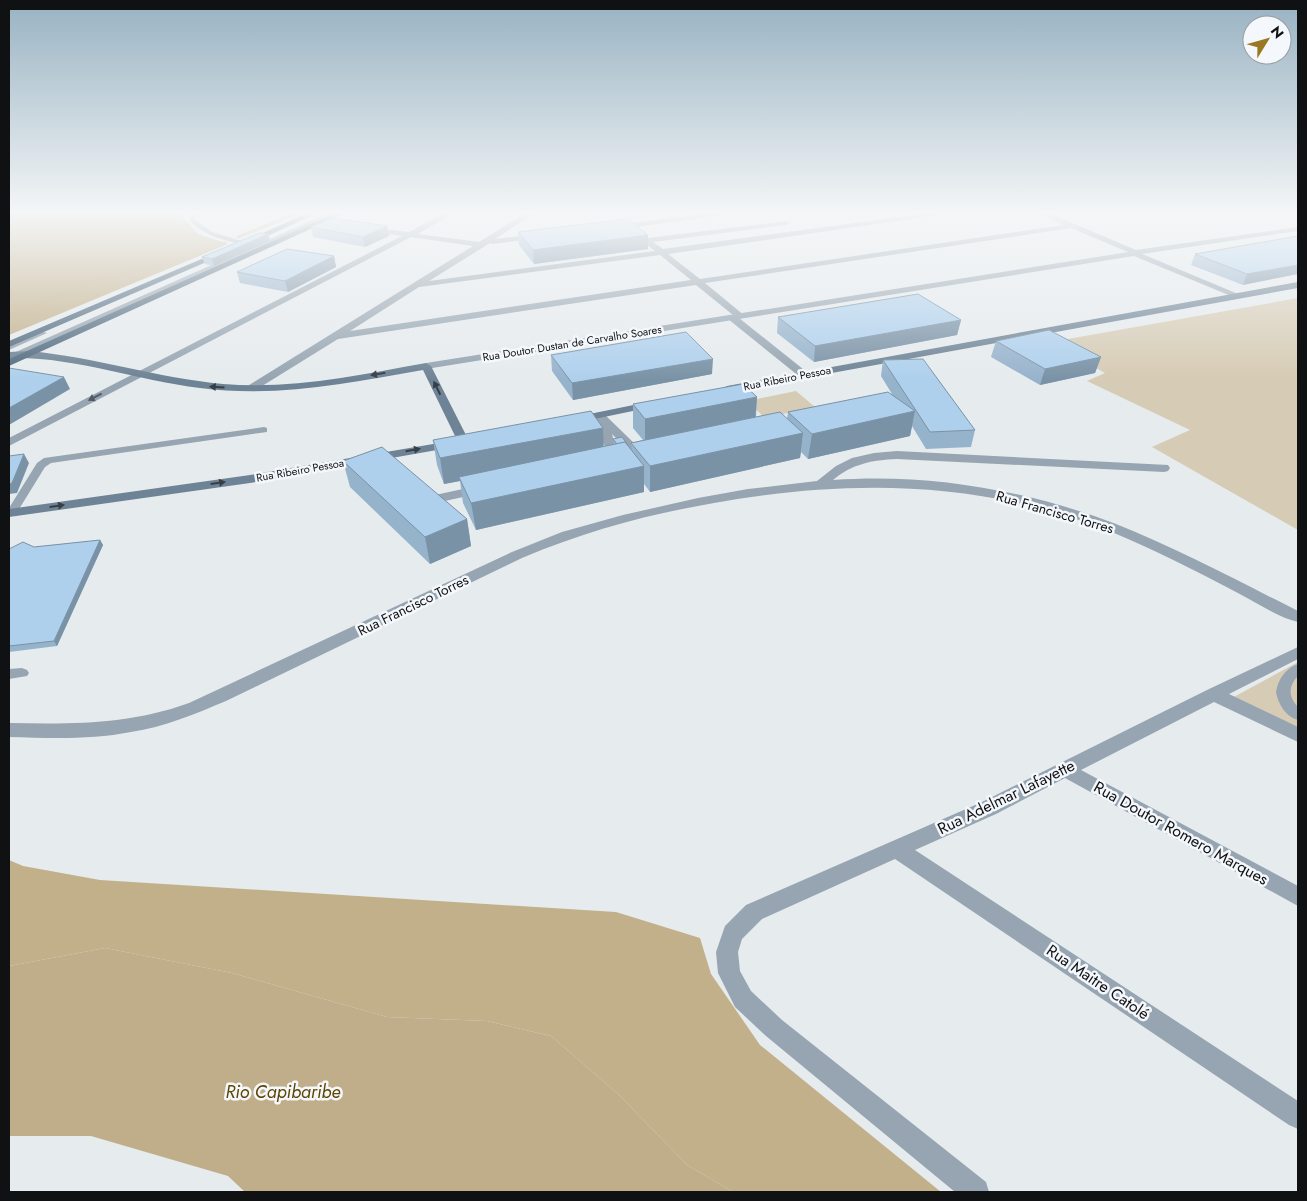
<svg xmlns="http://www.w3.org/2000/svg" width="1307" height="1201" font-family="Jost,sans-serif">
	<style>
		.green { fill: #d6cbb4 }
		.forest { fill: #c2b08b }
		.water { fill: #c0ae8a }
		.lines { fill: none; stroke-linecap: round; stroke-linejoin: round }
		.stream { stroke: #c0ae8a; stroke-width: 3 }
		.service { fill: #96a5b1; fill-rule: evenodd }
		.minor { fill: #96a5b1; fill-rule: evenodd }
		.tertiary { fill: #96a5b1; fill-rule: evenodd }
		.secondary { fill: #6e8395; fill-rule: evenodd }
		.primary { fill: #516b80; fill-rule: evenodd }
		.wall { fill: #96b3cc }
		.shaded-wall { fill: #7a92a6 }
		.building { fill: #aed0ed; stroke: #7a92a6 }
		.oneway { fill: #363f47 }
		.oneway2 { fill: #535b62 }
		.labels { text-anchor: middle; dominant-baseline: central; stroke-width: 5; stroke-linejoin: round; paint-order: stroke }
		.far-street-label { font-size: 11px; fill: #101113; stroke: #f4f8fc }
		.street-label { font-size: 14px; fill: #101113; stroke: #f4f8fc }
		.near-street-label { font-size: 16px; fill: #101113; stroke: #f4f8fc }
		.near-water-label { font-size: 18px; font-style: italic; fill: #5e4500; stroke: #f4f8fc }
	</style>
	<rect width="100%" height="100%" fill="#e6ebee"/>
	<!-- green -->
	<g class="green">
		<path d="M1298,298V530L1152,447L1190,430L1087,381L1105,373L1051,342Z"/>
		<path d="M796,391L815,407L765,418L747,401Z"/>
		<path d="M1298,662V729L1232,698Z"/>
	</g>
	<!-- forest -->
	<g class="forest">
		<path d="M9,211H177L198,234L228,244L9,335Z"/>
		<path d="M9,860L23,866L100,880L616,912L700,938L711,974L760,1045L941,1192H733L687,1165L619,1095L551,1036L487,1021L387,1017L232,973L105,948L9,966Z"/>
	</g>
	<!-- water -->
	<path class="water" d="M105,948L232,973L387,1017L487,1021L551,1036L619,1095L687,1165L733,1192H245L228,1176L91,1136H9V966Z"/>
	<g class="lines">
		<!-- stream -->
		<g class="stream">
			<path d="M238,237L303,211"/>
			<path d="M9,316L96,280L192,257L225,243"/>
		</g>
		<!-- service -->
		<g class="service">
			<path d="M192,211H198L195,220L212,232L248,243L245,245C224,240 204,236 189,220Z"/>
			<path d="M333,211H342L9,360V355Z"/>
			<path d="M40,331L47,333L9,350V345Z"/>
			<path d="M264,427L267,428V432L51,463L45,467L16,514H9V508L37,463L44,458Z"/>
			<path d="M1298,664V676C1288,686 1288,697 1298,707V720C1286,717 1278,704 1276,692C1278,679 1286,668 1298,664Z"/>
			<path d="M22,668L27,670L29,673L27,676L9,679V669Z"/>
		</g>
		<!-- minor -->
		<g class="minor">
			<path d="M448,211H457L418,234L479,242L529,211H538L495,239L539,234L543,236L539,238L493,244L490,243L429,281L655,251L630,231L631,227L614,229L610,227L614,225L728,211H752L634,227L648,238L786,221L790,223L786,225L653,242L663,249L944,211H966L668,254L700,279L1063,225L1034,211H1044L1136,250L1298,227V231L1135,255L1071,228L705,283L745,316L739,318L808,373L809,375L808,377H800L728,319V315H733L696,285L338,339L254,391H246L245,389L246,387L473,246L411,237L9,446V438L402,236L369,231L365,229L366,227L409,232ZM660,255L691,280L350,331L419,287Z"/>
			<path d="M1153,211H1172L1150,216L1146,214Z"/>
			<path d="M599,412L603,413L636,445L638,448L633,460C628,461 623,459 618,457C597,449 604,429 593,415ZM612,434L626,448L625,451L615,445Z"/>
			<path d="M897,451L1168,465L1170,468L1168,471L1164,472L897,459C872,460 852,464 833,480C928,473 1027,490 1116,524C1179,549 1238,581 1298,611V622C1277,617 1256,602 1236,592C1194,570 1151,548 1107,530C979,480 848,479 714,503C645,515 586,531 522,558L226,701C195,714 164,727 131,732C91,740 49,738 9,737V723C73,724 128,725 189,703L512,552L562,532L623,515L698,498L748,489L817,481L836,466L852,458L874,453Z"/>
			<path d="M481,485L487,489L486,492L431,504L425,500L426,497Z"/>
			<path d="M1298,647V659L1229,694L1298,727V742L1214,702L1081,770L1298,886V906L1065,778L996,814L915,850L1298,1101V1129L1289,1125L895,859L762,919L742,939L738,952L740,971L751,991L782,1020L986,1182L989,1192H955L766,1036L735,1007L718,973L716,952L725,926L746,905L982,802L1207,690Z"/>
		</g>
		<!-- tertiary -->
		<path class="tertiary" d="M1135,251L1243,296L1242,298H1236L1134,256L426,369L421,366L426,363Z"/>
		<!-- secondary -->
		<g class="secondary">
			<path d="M1298,282V288L727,392L722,389L727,386Z"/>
			<path d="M29,351C94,357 158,378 223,384C291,390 359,375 426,363L431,366L469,441L467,444H459L454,447L250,483L9,517V509L250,475L457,440L423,370C348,383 276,398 200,388C136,380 73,356 9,358V352Z"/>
			<path d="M653,401L659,404L657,406L575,423L569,420L575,417Z"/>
		</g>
		<!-- primary -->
		<g class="primary">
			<path d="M312,211H322L252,243L245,241Z"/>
			<path d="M340,211H350L9,366V359Z"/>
			<path d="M218,252L225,254L9,347V341Z"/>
		</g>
	</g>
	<!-- wall -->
	<g class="wall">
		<path d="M387,226L389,236L365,247L313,237L311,227Z"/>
		<path d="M518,232L648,249L534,264L519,245Z"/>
		<path d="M268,234L270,241L214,266L205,264L202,257Z"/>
		<path d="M1298,236L1243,285L1191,265L1195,254Z"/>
		<path d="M334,256L336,267L288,292L240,283L237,272Z"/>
		<path d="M778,317L961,320L957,335L814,362L777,333Z"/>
		<path d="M996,341L1101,357L1095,373L1040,385L991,357Z"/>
		<path d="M551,355L712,374L573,400L552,371Z"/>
		<path d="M883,360L975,430L971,447L926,449L912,426L910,436L808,459L801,452L800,458L650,492L644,484V492L476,530L463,503L460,481L444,484L437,465L433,440L603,428V447L614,445V444L613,439L628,446L632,450L631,443L643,440L633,428V404L757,397L756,417L787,419L788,412L892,394L881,376Z"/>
		<path d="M343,461L467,519L471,546L430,564L350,487Z"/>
		<path d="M100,540L103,545L57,646L9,652V549L34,547Z"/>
	</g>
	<!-- shaded-wall -->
	<g class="shaded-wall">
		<path d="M387,226L389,236L365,247L363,237Z"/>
		<path d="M268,234L270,241L214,266L212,259Z"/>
		<path d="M648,235V249L534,264L533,250Z"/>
		<path d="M334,256L336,267L288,292L285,281Z"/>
		<path d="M1298,265V274L1243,285L1247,274Z"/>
		<path d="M961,320L957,335L814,362L815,346Z"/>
		<path d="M1101,357L1095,373L1040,385L1045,369Z"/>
		<path d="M713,359L712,374L573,400L572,383Z"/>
		<path d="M64,377L70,389L9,425V408Z"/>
		<path d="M757,397L755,422L645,444V419Z"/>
		<path d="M915,411L910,436L808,459L812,434Z"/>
		<path d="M603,428L604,453L459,477L460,481L444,484L440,458Z"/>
		<path d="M803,433L800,458L650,492V466Z"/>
		<path d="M24,454L29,463L17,493L9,494V484Z"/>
		<path d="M644,466V492L476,530L471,503Z"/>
		<path d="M467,519L471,546L430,564L425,537Z"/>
		<path d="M100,540L103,545L57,646L54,641Z"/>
	</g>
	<!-- building -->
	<g class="building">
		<path d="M333,218L387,226L363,237L311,227Z"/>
		<path d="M628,219L648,235L533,250L518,232Z"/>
		<path d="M259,233L268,234L212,259L202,257Z"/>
		<path d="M1298,236V265L1247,274L1195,254Z"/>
		<path d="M287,249L334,256L285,281L237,272Z"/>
		<path d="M918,294L961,320L815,346L778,317Z"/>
		<path d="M1049,330L1101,357L1045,369L996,341Z"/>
		<path d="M686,332L713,359L572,383L551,355Z"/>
		<path d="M923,359L975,430L930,432L883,360Z"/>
		<path d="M9,368L64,377L9,408Z"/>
		<path d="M743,384L757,397L645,419L633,404Z"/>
		<path d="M888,392L915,411L812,434L788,412Z"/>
		<path d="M591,411L603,428L440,458L433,440Z"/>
		<path d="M780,412L803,433L650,466L631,443Z"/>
		<path d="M622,437L628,445H627L625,442L617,444L613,439Z"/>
		<path d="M625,442L644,466L471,503L459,477Z"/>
		<path d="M382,447L467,519L425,537L343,461Z"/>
		<path d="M24,454L12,483L9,484V456Z"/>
		<path d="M100,540L54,641L9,646V549L23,542L34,547Z"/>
	</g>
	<!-- one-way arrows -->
	<defs><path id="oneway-solid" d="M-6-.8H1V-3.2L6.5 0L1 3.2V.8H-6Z" transform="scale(1.25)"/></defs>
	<g class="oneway">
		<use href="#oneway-solid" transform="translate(378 374) rotate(171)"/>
		<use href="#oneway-solid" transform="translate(217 387) rotate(-176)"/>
		<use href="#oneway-solid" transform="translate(437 388) rotate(-116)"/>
		<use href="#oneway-solid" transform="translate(413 450) rotate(-10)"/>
		<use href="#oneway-solid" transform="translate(218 483) rotate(-8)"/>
		<use href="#oneway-solid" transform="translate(57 506) rotate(-8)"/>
	</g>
	<use class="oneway2" href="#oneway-solid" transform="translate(95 397) rotate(153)"/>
	<!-- sky -->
	<linearGradient id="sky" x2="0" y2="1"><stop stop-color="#98b2c2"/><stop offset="0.56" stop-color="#f4f6f7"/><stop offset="1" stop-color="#f4f6f7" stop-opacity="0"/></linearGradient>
	<rect width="1307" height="380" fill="url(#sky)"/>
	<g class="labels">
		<!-- far-street labels -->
		<g class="far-street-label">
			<text transform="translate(572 343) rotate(-9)">Rua Doutor Dustan de Carvalho Soares</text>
			<text transform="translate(787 378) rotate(-11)">Rua Ribeiro Pessoa</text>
			<text transform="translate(300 470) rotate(-10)">Rua Ribeiro Pessoa</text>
		</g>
		<!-- street labels -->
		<g class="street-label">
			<text transform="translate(1055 512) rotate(16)">Rua Francisco Torres</text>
			<text transform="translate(413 605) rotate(-26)">Rua Francisco Torres</text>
		</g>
		<!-- near-street labels -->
		<g class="near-street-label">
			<text transform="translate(1006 797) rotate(-26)">Rua Adelmar Lafayette</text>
			<text transform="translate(1181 833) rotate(29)">Rua Doutor Romero Marques</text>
			<text transform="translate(1098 982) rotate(34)">Rua Maitre Catolé</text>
		</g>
		<!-- near-water labels -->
		<g class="near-water-label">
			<text x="283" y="1092">Rio Capibaribe</text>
		</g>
	</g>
	<!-- border -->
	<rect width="1307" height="1201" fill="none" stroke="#101113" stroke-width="20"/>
	<!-- north arrow -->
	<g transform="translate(1267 40) rotate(53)"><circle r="24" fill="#f4f8fc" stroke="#999c9f"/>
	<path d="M0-4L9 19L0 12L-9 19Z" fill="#9a7823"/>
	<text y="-8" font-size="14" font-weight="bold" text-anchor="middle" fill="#101113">N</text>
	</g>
</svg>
